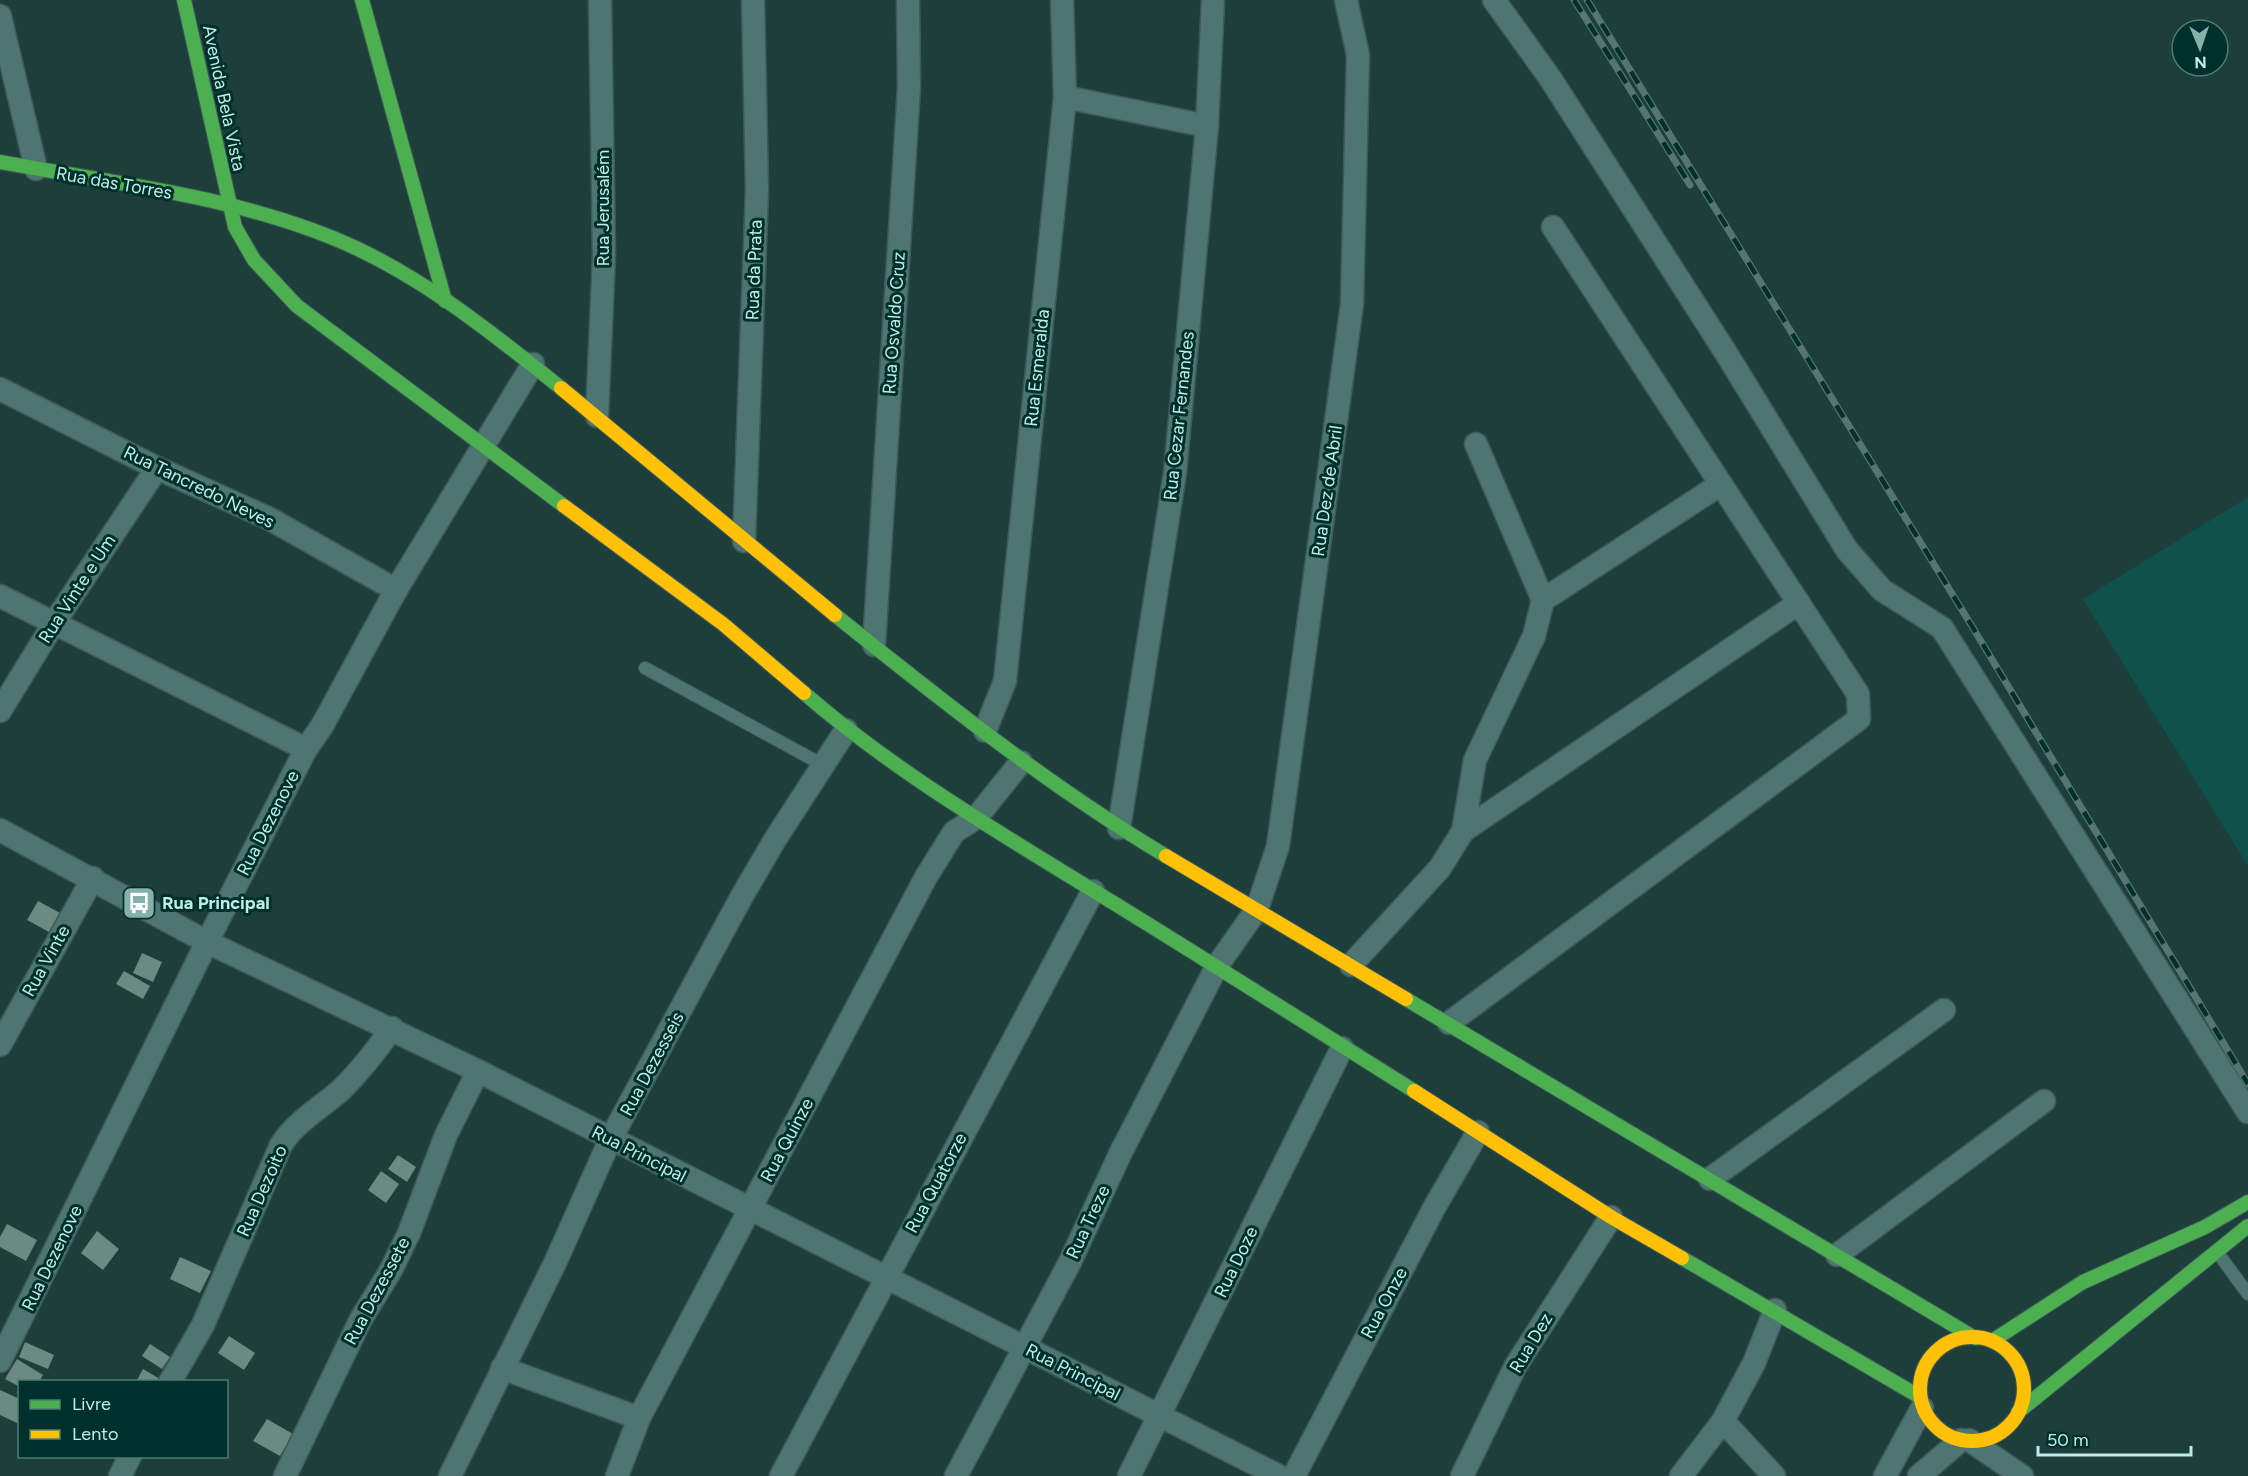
<svg xmlns="http://www.w3.org/2000/svg" width="2248" height="1476" font-family="Figtree,sans-serif">
	<style>
		.built { fill: #0f514b }
		.building { fill: #6b8a82 }
		.lines { fill: none; stroke-linecap: round; stroke-linejoin: round }
		.lane-casing { stroke: #3e5a56; stroke-width: 14 }
		.street-casing { stroke: #3e5a56; stroke-width: 25 }
		.fast-casing { stroke: #3e5a56; stroke-width: 16 }
		.slow-casing { stroke: #3e5a56; stroke-width: 16 }
		.lane { stroke: #4e7571; stroke-width: 12 }
		.street { stroke: #4e7571; stroke-width: 22 }
		.fast { stroke: #4caf50; stroke-width: 14 }
		.slow { stroke: #ffc107; stroke-width: 14 }
		.rail-casing { stroke: #557572; stroke-width: 7 }
		.rail { stroke: #00302c; stroke-width: 4.5; stroke-dasharray: 14; stroke-linecap: butt }
		.labels { text-anchor: middle; dominant-baseline: central; stroke-width: 6; stroke-linejoin: round; paint-order: stroke }
		.street-label { font-size: 18px; fill: #beeee7; stroke: #00302c }
		.poi-label { font-size: 18px; font-weight: bold; fill: #beeee7; stroke: #00302c; text-anchor: start }
	</style>
	<rect width="100%" height="100%" fill="#1d3e3b"/>
	<!-- built -->
	<path class="built" d="M2248,497V866L2083,599Z"/>
	<!-- building -->
	<g class="building">
		<path d="M38,901L60,913L49,932L27,920Z"/>
		<path d="M142,953L162,962L153,982L133,973Z"/>
		<path d="M124,971L150,986L143,999L116,984Z"/>
		<path d="M398,1155L416,1167L407,1182L388,1169Z"/>
		<path d="M381,1171L399,1184L386,1203L368,1190Z"/>
		<path d="M7,1224L37,1240L26,1261L0,1247V1237Z"/>
		<path d="M97,1231L119,1249L103,1270L81,1253Z"/>
		<path d="M180,1257L211,1271L200,1293L170,1279Z"/>
		<path d="M229,1336L255,1353L244,1370L218,1353Z"/>
		<path d="M25,1342L54,1355L48,1369L19,1357Z"/>
		<path d="M150,1344L170,1357L162,1369L142,1356Z"/>
		<path d="M17,1359L43,1375L39,1382H20V1387L5,1379Z"/>
		<path d="M143,1369L165,1382H136Z"/>
		<path d="M0,1390L20,1399L19,1424L0,1415Z"/>
		<path d="M267,1419L293,1434L280,1456L253,1441Z"/>
	</g>
	<g class="lines">
		<!-- lane casing -->
		<g class="lane-casing">
			<g id="lane">
				<path d="M645,668L823,765"/>
				<path d="M2217,1252L2248,1294"/>
			</g>
		</g>
		<!-- street casing -->
		<g class="street-casing">
			<g id="street">
				<path d="M1494,0L1550,78L1726,353L1847,550L1882,590L1942,628L2248,1112"/>
				<path d="M0,16L36,169"/>
				<path d="M1065,97L1207,126"/>
				<path d="M0,389L157,468L270,519L396,590"/>
				<path d="M597,416L604,255L600,0"/>
				<path d="M744,541L757,190L753,0"/>
				<path d="M0,596L306,749"/>
				<path d="M1543,600L1721,484"/>
				<path d="M874,645L909,87L908,0"/>
				<path d="M0,711L54,623L157,468"/>
				<path d="M985,731L1005,681L1065,97L1062,0"/>
				<path d="M1119,828L1175,473L1207,126L1213,0"/>
				<path d="M0,830L207,942L478,1071L1279,1476"/>
				<path d="M1463,831L1799,603"/>
				<path d="M1351,965L1440,868L1463,831L1475,760L1534,636L1543,600L1476,444"/>
				<path d="M1449,1023L1859,719L1858,694L1553,227"/>
				<path d="M0,1045L93,878"/>
				<path d="M1710,1179L1944,1010"/>
				<path d="M1837,1255L2044,1101"/>
				<path d="M0,1361L207,942L306,749L322,726L396,590L533,364"/>
				<path d="M502,1368L639,1418"/>
				<path d="M170,1382L203,1325L281,1145C296,1121 321,1108 342,1089C361,1070 377,1050 392,1028"/>
				<path d="M1969,1440L2022,1476"/>
				<path d="M120,1476L130,1456"/>
				<path d="M285,1476L361,1319L391,1270L409,1233L446,1135L478,1071"/>
				<path d="M450,1476L555,1263L610,1140L742,896L776,838L846,730"/>
				<path d="M617,1476L639,1418L926,877L954,832L976,818L1021,762"/>
				<path d="M781,1476L1093,891"/>
				<path d="M956,1476L1070,1262L1121,1152L1217,966L1257,909L1278,846L1352,304L1358,55L1346,0"/>
				<path d="M1129,1476L1342,1048"/>
				<path d="M1294,1476L1434,1208L1478,1132"/>
				<path d="M1462,1476L1515,1367L1611,1217"/>
				<path d="M1681,1476L1723,1421"/>
				<path d="M1774,1476L1723,1421L1754,1363L1775,1310"/>
				<path d="M1885,1476L1922,1408"/>
				<path d="M1919,1476L1961,1440"/>
			</g>
		</g>
		<!-- fast casing -->
		<g class="fast-casing">
			<g id="fast">
				<path d="M184,0L235,227L254,260L297,306L564,506"/>
				<path d="M362,0L445,301"/>
				<path d="M0,162C112,183 227,195 333,238C417,272 491,332 561,388"/>
				<path d="M835,615C941,700 1049,786 1166,856"/>
				<path d="M804,693C894,771 998,832 1099,894C1205,959 1309,1025 1414,1091"/>
				<path d="M1406,999L1975,1338"/>
				<path d="M1682,1258L1920,1397"/>
				<path d="M1992,1341L2083,1282L2205,1227L2248,1202"/>
				<path d="M2018,1412L2248,1226"/>
			</g>
		</g>
		<!-- slow casing -->
		<g class="slow-casing">
			<g id="slow">
				<path d="M561,388L835,615"/>
				<path d="M564,506L723,624L804,693"/>
				<path d="M1166,856L1406,999"/>
				<path d="M1414,1091L1611,1217L1682,1258"/>
				<circle cx="1972" cy="1389" r="52"/>
			</g>
		</g>
		<!-- lane -->
		<use href="#lane" class="lane"/>
		<!-- street -->
		<use href="#street" class="street"/>
		<!-- fast -->
		<use href="#fast" class="fast"/>
		<!-- slow -->
		<use href="#slow" class="slow"/>
		<!-- rail casing -->
		<g class="rail-casing">
			<g id="rail">
				<path d="M1574,0L1690,185"/>
				<path d="M1587,0L1967,618L2248,1084"/>
			</g>
		</g>
		<!-- rail -->
		<use href="#rail" class="rail"/>
	</g>
	<!-- icons -->
	<defs>
		<g id="bus-square" transform="scale(1.725)"><rect x="-9" y="-9" width="18" height="18" rx="4" fill="#86b0ab" stroke="#00302c"/><path d="M-5-6H5V4H4V6H2V4H-2V6H-4V4H-5ZM-3.5-4V0h7V-4ZM-3.5 1.2v1.5H-2V1.2ZM2 1.2v1.5H3.5V1.2Z" fill="#fff"/></g>
	</defs>
	<g fill-rule="evenodd">
		<use href="#bus-square" x="139" y="903"/>
	</g>
	<g class="labels">
		<!-- street labels -->
		<g class="street-label">
			<text transform="translate(224 98) rotate(78)">Avenida Bela Vista</text>
			<text transform="translate(114 183) rotate(10)">Rua das Torres</text>
			<text transform="translate(603 208) rotate(-90)">Rua Jerusalém</text>
			<text transform="translate(754 270) rotate(-88)">Rua da Prata</text>
			<text transform="translate(894 323) rotate(-86)">Rua Osvaldo Cruz</text>
			<text transform="translate(1037 368) rotate(-84)">Rua Esmeralda</text>
			<text transform="translate(1179 416) rotate(-84)">Rua Cezar Fernandes</text>
			<text transform="translate(199 487) rotate(26)">Rua Tancredo Neves</text>
			<text transform="translate(1327 491) rotate(-82)">Rua Dez de Abril</text>
			<text transform="translate(77 589) rotate(-57)">Rua Vinte e Um</text>
			<text transform="translate(268 823) rotate(-63)">Rua Dezenove</text>
			<text transform="translate(46 961) rotate(-61)">Rua Vinte</text>
			<text transform="translate(652 1064) rotate(-62)">Rua Dezesseis</text>
			<text transform="translate(787 1140) rotate(-62)">Rua Quinze</text>
			<text transform="translate(639 1154) rotate(27)">Rua Principal</text>
			<text transform="translate(936 1183) rotate(-62)">Rua Quatorze</text>
			<text transform="translate(262 1191) rotate(-66)">Rua Dezoito</text>
			<text transform="translate(1088 1222) rotate(-65)">Rua Treze</text>
			<text transform="translate(52 1258) rotate(-64)">Rua Dezenove</text>
			<text transform="translate(1236 1262) rotate(-64)">Rua Doze</text>
			<text transform="translate(377 1291) rotate(-62)">Rua Dezessete</text>
			<text transform="translate(1384 1303) rotate(-62)">Rua Onze</text>
			<text transform="translate(1531 1343) rotate(-59)">Rua Dez</text>
			<text transform="translate(1073 1372) rotate(27)">Rua Principal</text>
		</g>
		<!-- poi labels -->
		<g class="poi-label">
			<text x="162" y="903">Rua Principal</text>
		</g>
	</g>
	<!-- legend -->
	<rect x="18" y="1380" width="210" height="78" fill="#00302c" stroke="#4c7c77" stroke-width="1.5"/>
	<rect x="30" y="1400" width="30" height="9" fill="#4caf50" stroke="#4c7c77" stroke-width="1.5"/>
	<text x="72" y="1410" font-size="18" fill="#beeee7">Livre</text>
	<rect x="30" y="1430" width="30" height="9" fill="#ffc107" stroke="#4c7c77" stroke-width="1.5"/>
	<text x="72" y="1440" font-size="18" fill="#beeee7">Lento</text>
	<!-- north arrow -->
	<g transform="translate(2200 48) rotate(178)"><circle r="28" fill="#00302c" stroke="#4c7c77" stroke-width="1.5"/>
	<path d="M0-4.5L10 22L0 15L-10 22Z" fill="#86b0ab"/>
	<text y="-9" font-size="16" font-weight="bold" text-anchor="middle" fill="#beeee7">N</text>
	</g>
	<!-- scale -->
	<path d="M2038 1446v9h153v-9" fill="none" stroke="#beeee7" stroke-width="3"/>
	<text x="2047" y="1446" font-size="18" fill="#beeee7" stroke="#00302c" stroke-width="4.5" paint-order="stroke">50 m</text>
</svg>
